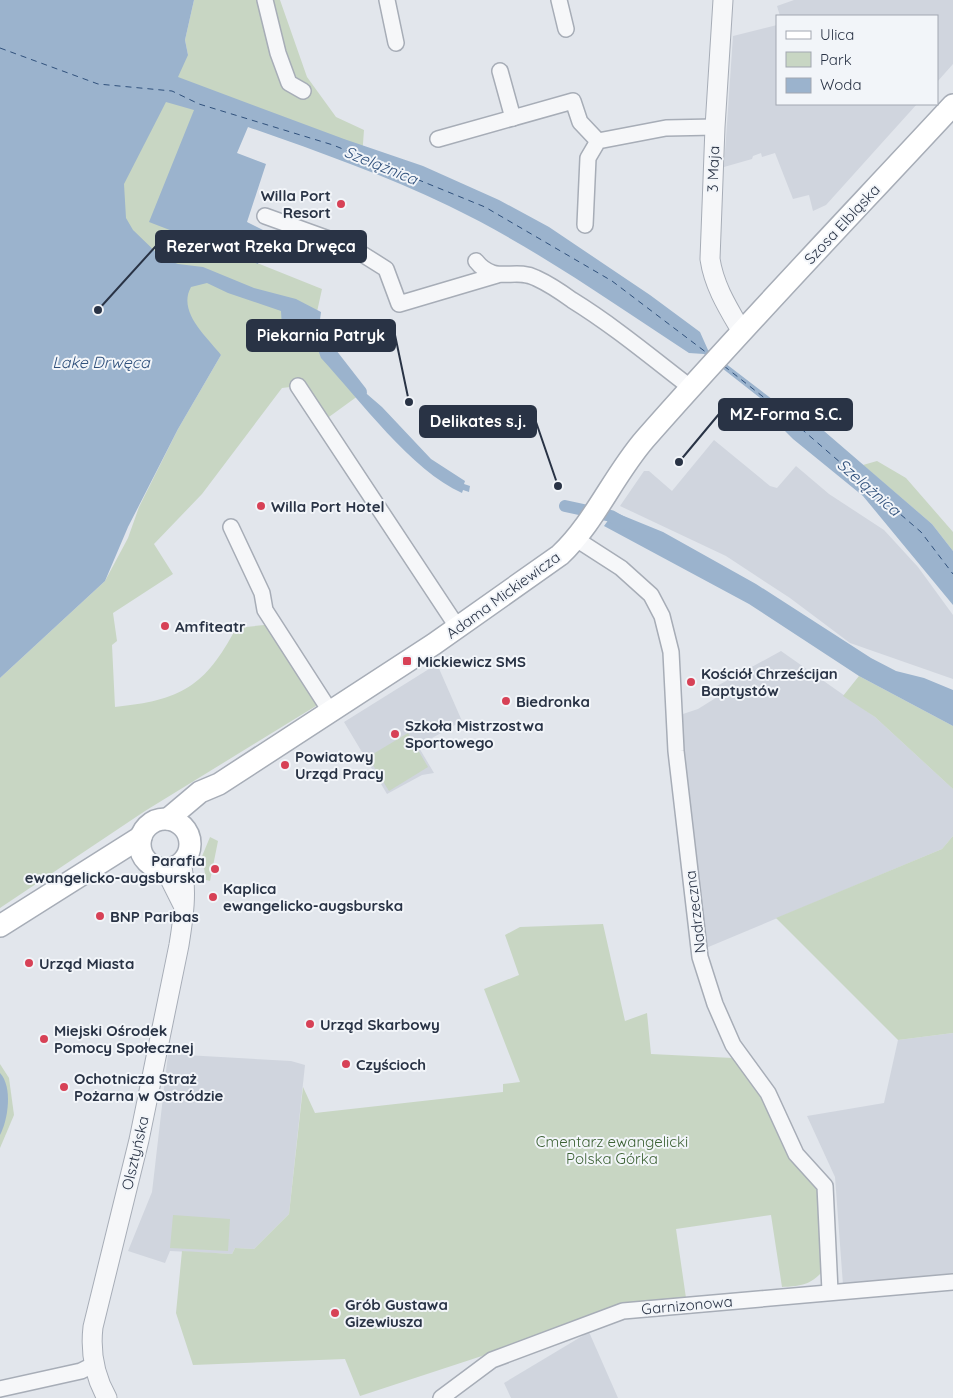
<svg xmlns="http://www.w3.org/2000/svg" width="953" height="1398" font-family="Quicksand,sans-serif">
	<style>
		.built { fill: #d0d5de }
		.green { fill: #c8d6c3 }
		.water { fill: #9bb3cd }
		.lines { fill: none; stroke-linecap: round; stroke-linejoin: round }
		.canal { stroke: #9bb3cd; stroke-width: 12 }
		.ferry { stroke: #30517c; stroke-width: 1; stroke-dasharray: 6 5; stroke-linecap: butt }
		.minor-casing { stroke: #a7adb7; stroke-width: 18 }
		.tertiary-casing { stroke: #a7adb7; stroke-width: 21 }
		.secondary-casing { stroke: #a7adb7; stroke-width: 24 }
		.minor { stroke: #f6f7f9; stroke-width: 15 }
		.tertiary { stroke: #f6f7f9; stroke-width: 19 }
		.secondary { stroke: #fff; stroke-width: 21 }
		.poi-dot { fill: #d74156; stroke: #f2f5f9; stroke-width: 2 }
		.labels { text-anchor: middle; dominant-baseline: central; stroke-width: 4; stroke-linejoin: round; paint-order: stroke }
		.street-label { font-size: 15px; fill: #293345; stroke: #f2f5f9 }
		.poi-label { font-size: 15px; font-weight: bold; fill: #293345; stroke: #f2f5f9; text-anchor: start }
		.park-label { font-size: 15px; fill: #3d6235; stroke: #f2f5f9 }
		.water-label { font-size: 16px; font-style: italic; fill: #30517c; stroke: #f2f5f9 }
		.leader { fill: none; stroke: #293345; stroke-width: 2 }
		.callout-dot { fill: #293345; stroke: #f2f5f9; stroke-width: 2 }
		.callout { fill: #293345; stroke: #293345; stroke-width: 2 }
		.callout-label { font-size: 16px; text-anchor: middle; font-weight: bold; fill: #fff }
	</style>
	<rect width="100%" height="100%" fill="#e2e6ec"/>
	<!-- built -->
	<g class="built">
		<path d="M794,0H953V64L937,82V16H780L777,6Z"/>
		<path d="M777,25V104H917L826,205L813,211L809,195L793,199L775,153L762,157L761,153L753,156L752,159L724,167L733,36Z"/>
		<path d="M714,440L770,486L777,488L796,466L829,494L884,530L918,567L953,615V679L850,643L790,598L726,556L620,506L644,471H649L672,491Z"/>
		<path d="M781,651L875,717L953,789V836L942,849L706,948L680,715L698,709L722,694L717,686Z"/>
		<path d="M437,664L462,721L418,746L434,773L422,775L387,794L344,722Z"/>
		<path d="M953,1033V1274L843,1285L835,1177L807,1116L884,1103L898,1040Z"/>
		<path d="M168,1054L291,1061L305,1065L289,1214L254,1249L235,1248L232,1254L170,1251L165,1263L128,1251L152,1192Z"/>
		<path d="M589,1332L618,1398H511L504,1383Z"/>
	</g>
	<!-- green -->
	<g class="green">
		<path d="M0,0L188,55L185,40L194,0H280L307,77L336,117L364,130L362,157L199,104L175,230L322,289L313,330L362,393L322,422L299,386L282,388L202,494L154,544L173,574L113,613L117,641L112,645L115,707C181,700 205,687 236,628L274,624L324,701L145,811L0,908V678L105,581L128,538L139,507L178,429L221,355L175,341Z"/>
		<path d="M877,461L906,478L953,532V551L932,524L863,465Z"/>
		<path d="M859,676L953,726V789L875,717L843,696Z"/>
		<path d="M408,733L428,767L389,791L368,757Z"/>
		<path d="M953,836V1033L898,1040L776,918L942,849Z"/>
		<path d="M210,837L218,841L210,881L206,880L204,868L198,866Z"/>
		<path d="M603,924L625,1021L647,1013L651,1054L733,1058L762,1096L790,1160L817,1188L821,1273C809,1286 798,1286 782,1287L771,1215L676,1229L686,1298L622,1303L488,1354L360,1396L345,1359L193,1365L176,1313L182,1251L232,1254L235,1248L254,1249L289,1214L303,1087L315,1113L503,1092V1084L520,1082L484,989L519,975L505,935L520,927Z"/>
		<path d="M0,1064L9,1078L14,1115L0,1148Z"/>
		<path d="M173,1215L230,1219L228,1251L170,1248Z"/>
	</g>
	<!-- water -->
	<g class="water">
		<path d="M0,0H194L185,40L188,55L178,77L344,139L423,166L499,200L549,227L650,295L700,332L708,350L781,406L788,400L932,524L953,551V605L863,496L793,439L773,419L778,412L773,408L704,354L689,353C611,302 534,247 449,206C385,175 316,151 248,127L237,153L266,164L247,222L265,231L309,244L304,256L263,243L258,264L149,222L194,110L166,102L124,184L126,218L133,230L162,258L178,264L203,267L254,288L296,299L321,312L319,327L325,339L320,344L346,376L382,407L431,459L465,481L464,484L470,486L469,492L463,490L462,493C412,471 359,399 321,358L317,347L282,328L281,311L228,293L207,283L191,287C177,312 207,337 221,355L178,429L128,527L105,581L0,678Z"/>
		<path d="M614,512L663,532L756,584L871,658L896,671L924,678L953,690V726L859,676L749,604L604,526Z"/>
		<path d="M0,1073C13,1087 8,1120 0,1135Z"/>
	</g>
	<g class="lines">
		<!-- canal -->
		<g class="canal">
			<path d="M312,329L361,392"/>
			<path d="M565,506L611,516L625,524"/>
		</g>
		<!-- ferry -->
		<g class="ferry">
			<path d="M0,48L98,84L172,91L199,104L333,145L485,207L612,281L707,353"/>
			<path d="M724,366L776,407L921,532L953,574"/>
		</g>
		<!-- minor casing -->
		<g class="minor-casing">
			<g id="minor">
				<path d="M265,0L278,53L289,83L303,91"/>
				<path d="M387,0L396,43"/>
				<path d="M559,0L566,29"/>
				<path d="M500,71L513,118"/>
				<path d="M438,139L573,101L580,122L598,141"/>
				<path d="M265,216L351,247L386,269L399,304L497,275"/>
				<path d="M585,225L588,158L598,141L666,128L715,127"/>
				<path d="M476,261C495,285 514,267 536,278C549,284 561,292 572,300C614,326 651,357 690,387"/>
				<path d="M298,386L458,628"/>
				<path d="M231,527L262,593L265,610L330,711"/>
				<path d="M576,539L621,568L651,595L662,616L671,652L676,751L700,957L715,1004L733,1045L768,1093L796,1154L825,1186L830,1291"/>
				<path d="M0,1389L81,1371L93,1365"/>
				<path d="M441,1398L492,1360L623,1311L953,1282"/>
			</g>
		</g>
		<!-- tertiary casing -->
		<g class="tertiary-casing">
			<g id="tertiary">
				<path d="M723,0L715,127L710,259C714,286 728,308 742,332"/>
				<path d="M165,869L182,903"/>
				<path d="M107,1398C94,1375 90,1353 93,1327L139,1140L179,945C183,920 188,889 181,864"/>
			</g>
		</g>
		<!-- secondary casing -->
		<g class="secondary-casing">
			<g id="secondary">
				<path d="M168,819L200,792L219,784L434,644L560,555C595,522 613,476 645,439C745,325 850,216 953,105"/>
				<circle cx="165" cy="844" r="25"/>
				<path d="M0,926L141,837"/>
			</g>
		</g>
		<!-- minor -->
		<use href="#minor" class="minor"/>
		<!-- tertiary -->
		<use href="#tertiary" class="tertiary"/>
		<!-- secondary -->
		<use href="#secondary" class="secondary"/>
	</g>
	<!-- markers -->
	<g class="poi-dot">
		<circle cx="341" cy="204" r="5"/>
		<circle cx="261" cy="506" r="5"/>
		<circle cx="165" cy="626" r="5"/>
		<rect x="402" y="656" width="10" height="10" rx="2.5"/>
		<circle cx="691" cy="682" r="5"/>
		<circle cx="506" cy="701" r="5"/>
		<circle cx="395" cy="734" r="5"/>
		<circle cx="285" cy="765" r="5"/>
		<circle cx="215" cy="869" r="5"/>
		<circle cx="213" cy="897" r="5"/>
		<circle cx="100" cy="916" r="5"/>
		<circle cx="29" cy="963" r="5"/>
		<circle cx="310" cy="1024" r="5"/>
		<circle cx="44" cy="1039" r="5"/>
		<circle cx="346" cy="1064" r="5"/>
		<circle cx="64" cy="1087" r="5"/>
		<circle cx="335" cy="1313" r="5"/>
	</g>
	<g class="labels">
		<!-- street labels -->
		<g class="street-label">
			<text transform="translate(713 169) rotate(-88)">3 Maja</text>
			<text transform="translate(842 224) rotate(-47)">Szosa Elbląska</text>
			<text transform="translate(503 595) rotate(-36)">Adama Mickiewicza</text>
			<text transform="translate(695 912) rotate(-97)">Nadrzeczna</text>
			<text transform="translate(135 1153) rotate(-77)">Olsztyńska</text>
			<text transform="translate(687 1305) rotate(-5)">Garnizonowa</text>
		</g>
		<!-- poi labels -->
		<g class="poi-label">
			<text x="331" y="195" text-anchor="end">Willa Port<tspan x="331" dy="17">Resort</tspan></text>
			<text x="271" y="506">Willa Port Hotel</text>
			<text x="175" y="626">Amfiteatr</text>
			<text x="417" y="661">Mickiewicz SMS</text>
			<text x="701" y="673">Kościół Chrześcijan<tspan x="701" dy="17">Baptystów</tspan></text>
			<text x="516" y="701">Biedronka</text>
			<text x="405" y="725">Szkoła Mistrzostwa<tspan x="405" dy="17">Sportowego</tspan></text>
			<text x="295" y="756">Powiatowy<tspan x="295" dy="17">Urząd Pracy</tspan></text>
			<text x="205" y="860" text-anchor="end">Parafia<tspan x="205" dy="17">ewangelicko-augsburska</tspan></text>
			<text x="223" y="888">Kaplica<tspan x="223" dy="17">ewangelicko-augsburska</tspan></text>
			<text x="110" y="916">BNP Paribas</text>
			<text x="39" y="963">Urząd Miasta</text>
			<text x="320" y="1024">Urząd Skarbowy</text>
			<text x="54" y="1030">Miejski Ośrodek<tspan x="54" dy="17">Pomocy Społecznej</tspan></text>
			<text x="356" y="1064">Czyścioch</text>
			<text x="74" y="1078">Ochotnicza Straż<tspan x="74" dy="17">Pożarna w Ostródzie</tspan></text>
			<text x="345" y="1304">Grób Gustawa<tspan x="345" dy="17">Gizewiusza</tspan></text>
		</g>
		<!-- park labels -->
		<g class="park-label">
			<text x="612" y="1141">Cmentarz ewangelicki<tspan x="612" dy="17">Polska Górka</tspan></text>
		</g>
		<!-- water labels -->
		<g class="water-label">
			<text transform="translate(381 165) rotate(22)">Szelążnica</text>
			<text x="101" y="362">Lake Drwęca</text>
			<text transform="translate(869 487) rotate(41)">Szelążnica</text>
		</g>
	</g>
	<!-- callouts -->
	<path class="leader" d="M98 310L156 246M409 402L395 335M679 462L719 414M558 486L536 422"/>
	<g class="callout-dot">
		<circle cx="98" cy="310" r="5"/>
		<circle cx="409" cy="402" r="5"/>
		<circle cx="679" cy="462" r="5"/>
		<circle cx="558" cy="486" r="5"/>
	</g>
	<g class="callout">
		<rect x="156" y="231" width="210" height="31" rx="5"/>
		<rect x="247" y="320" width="148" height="31" rx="5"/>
		<rect x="719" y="399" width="133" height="31" rx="5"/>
		<rect x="420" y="406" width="116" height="31" rx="5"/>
	</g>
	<g class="callout-label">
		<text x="261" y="252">Rezerwat Rzeka Drwęca</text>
		<text x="321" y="341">Piekarnia Patryk</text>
		<text x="786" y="420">MZ-Forma S.C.</text>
		<text x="478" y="427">Delikates s.j.</text>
	</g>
	<!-- legend -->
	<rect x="776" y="15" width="162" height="90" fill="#f2f5f9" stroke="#a2a7b1"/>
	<rect x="786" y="31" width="25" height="8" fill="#ffffff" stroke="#a2a7b1"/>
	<text x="820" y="40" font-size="15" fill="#293345">Ulica</text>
	<rect x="786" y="52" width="25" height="15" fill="#c8d6c3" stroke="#a2a7b1"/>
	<text x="820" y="65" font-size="15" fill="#293345">Park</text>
	<rect x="786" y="78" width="25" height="15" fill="#9bb3cd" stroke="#a2a7b1"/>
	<text x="820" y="90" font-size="15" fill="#293345">Woda</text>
</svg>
